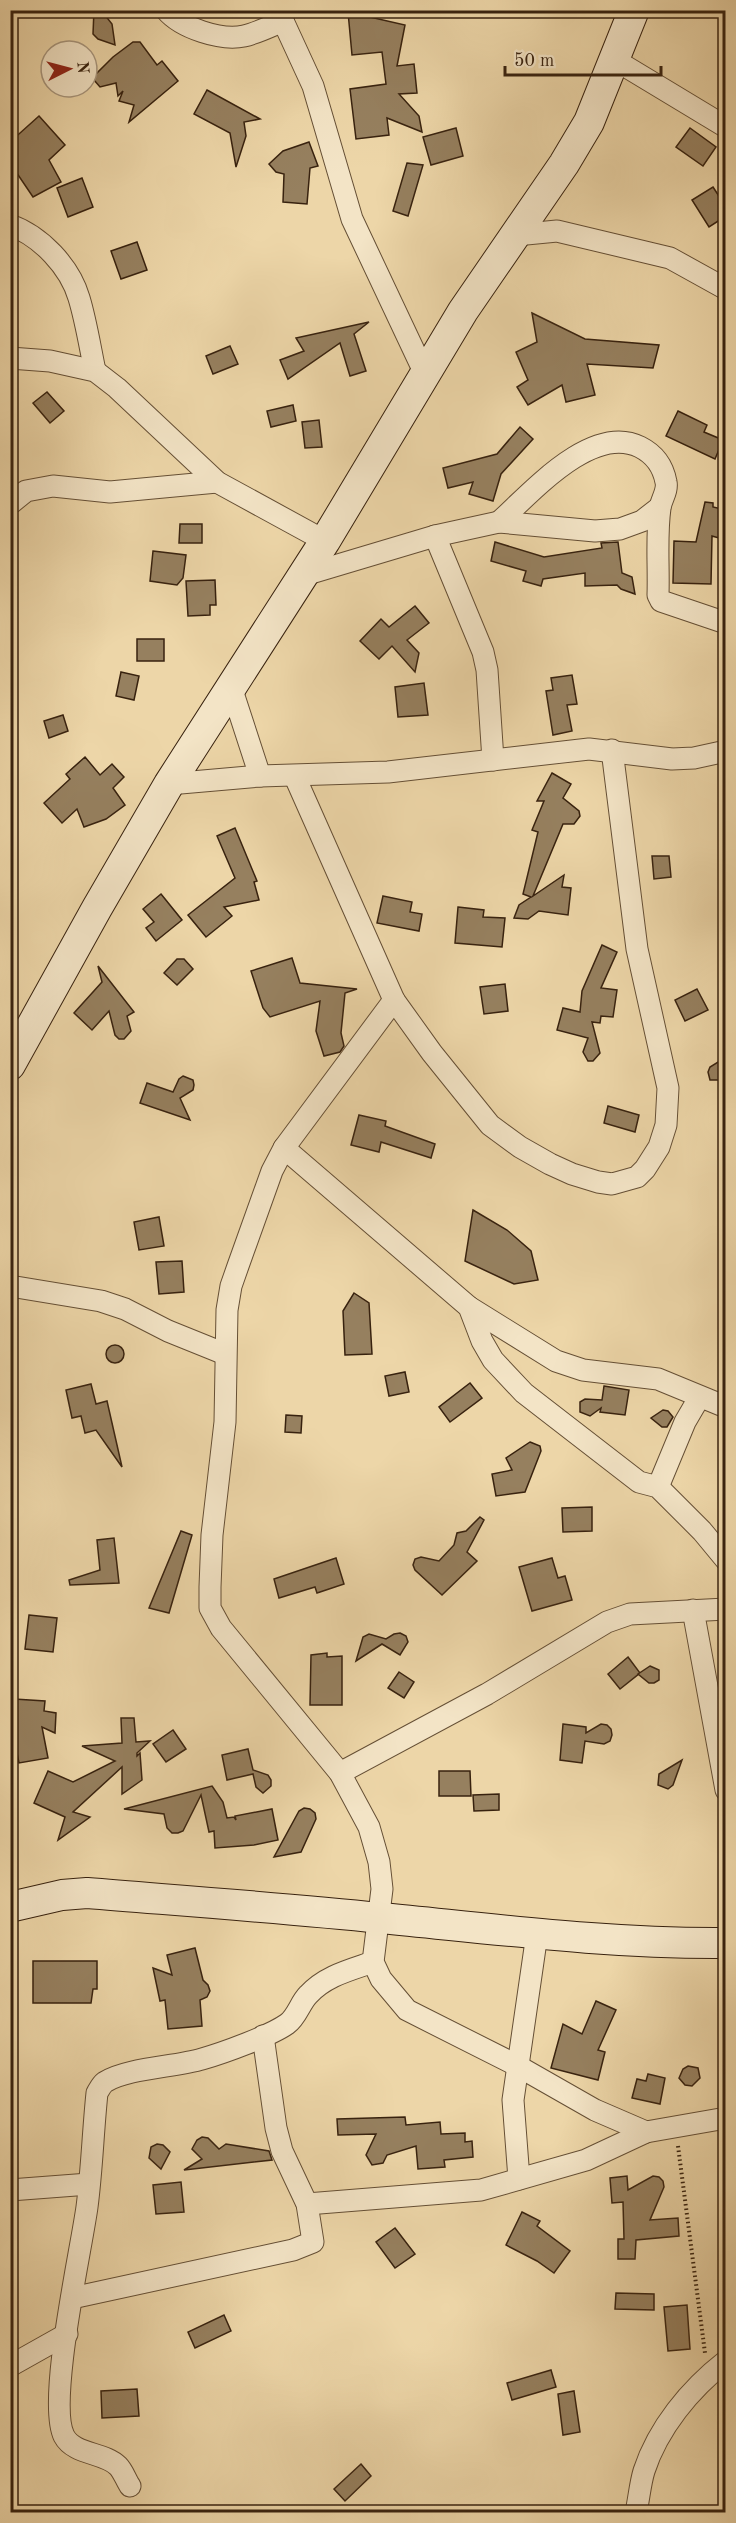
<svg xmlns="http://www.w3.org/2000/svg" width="736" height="2523" font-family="'Old Standard TT',serif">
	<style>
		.building { fill: #96805f; stroke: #38220f; stroke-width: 1.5 }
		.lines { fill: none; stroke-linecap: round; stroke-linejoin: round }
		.street-casing { stroke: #654f35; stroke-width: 23 }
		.secondary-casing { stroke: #38220f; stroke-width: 32 }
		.path { stroke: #38220f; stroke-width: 4; stroke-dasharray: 1.5 3; stroke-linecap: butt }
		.street { stroke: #f3e4c6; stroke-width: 21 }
		.secondary { stroke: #f3e4c6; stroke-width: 30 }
	</style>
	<rect width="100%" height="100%" fill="#edd6a8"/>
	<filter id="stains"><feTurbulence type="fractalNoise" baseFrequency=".00333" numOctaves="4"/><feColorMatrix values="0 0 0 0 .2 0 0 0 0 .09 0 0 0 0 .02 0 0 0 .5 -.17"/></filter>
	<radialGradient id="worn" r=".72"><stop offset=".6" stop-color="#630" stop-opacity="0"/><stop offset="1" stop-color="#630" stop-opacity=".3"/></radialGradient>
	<!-- building -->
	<g class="building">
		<path d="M94,10H101L112,24L115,45L98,39L93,34Z"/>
		<path d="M348,12L405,25L397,66L414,64L417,93L399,94L419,116L422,132L387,118L389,135L356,139L350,89L386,84L382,52L352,55Z"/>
		<path d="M133,42H140L157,65L162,61L178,81L129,122L134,105L119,101L123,91L118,96L116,83L100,87L94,80L96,74L113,57Z"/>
		<path d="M207,90L260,119L244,122L246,136L236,167L230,133L194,114Z"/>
		<path d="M39,116L65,145L49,160L61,182L33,197L10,163V142Z"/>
		<path d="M456,128L463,156L431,165L423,137Z"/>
		<path d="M690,128L716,147L703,166L676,147Z"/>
		<path d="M309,142L318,166L310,168L307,204L283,202L284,174L276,172L269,164L283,151Z"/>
		<path d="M407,163L423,165L408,216L393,211Z"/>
		<path d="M82,178L93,207L68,217L57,188Z"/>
		<path d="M713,187L726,207V216L709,227L692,200Z"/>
		<path d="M137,242L147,270L121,279L111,251Z"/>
		<path d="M532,313L585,339L659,345L653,368L587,364L595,395L566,402L562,385L528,405L517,387L528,380L516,352L537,342Z"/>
		<path d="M369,322L354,334L366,371L350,376L340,343L288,379L280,360L304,351L296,338Z"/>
		<path d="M230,346L238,364L213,374L206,356Z"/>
		<path d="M47,392L64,411L50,423L33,403Z"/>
		<path d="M293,405L296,421L271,427L267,411Z"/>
		<path d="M678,411L707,425L704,432L723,440L715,459L666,436Z"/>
		<path d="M319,420L322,447L305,448L302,422Z"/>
		<path d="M520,427L533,439L501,474L493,501L469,494L473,482L448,488L443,468L497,454Z"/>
		<path d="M705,502L713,503V507L726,510V540L712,536L711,584L673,583L674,541L696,542Z"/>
		<path d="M180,524H202V543H179Z"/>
		<path d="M495,542L544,557L602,548L601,543L618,542L622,573L632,577L635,594L621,589L617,585L585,586V573L543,579L541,586L523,581L526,571L491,561Z"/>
		<path d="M153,551L186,555L183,578L177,585L150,581Z"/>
		<path d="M215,580L216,605H210V615L188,616L186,581Z"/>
		<path d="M415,606L429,623L407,640L419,653L415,672L392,646L379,659L360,641L381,619L389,627Z"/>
		<rect x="137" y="639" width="27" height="22"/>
		<path d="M121,672L139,676L134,700L116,696Z"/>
		<path d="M572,675L577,704L567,705L572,731L553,735L546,691L553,690L551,678Z"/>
		<path d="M424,683L428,715L398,717L395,687Z"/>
		<path d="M63,715L68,731L49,738L44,721Z"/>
		<path d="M85,757L100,775L112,764L124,777L113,788L125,805L106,819L84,827L77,809L62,823L44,803L70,779L66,774Z"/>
		<path d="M552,773L571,784L563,798L579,811L580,816L574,824H563L533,896L564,875L562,887L571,888L568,915L539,911L528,919L514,918L519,905L531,897L523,894L538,832L532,830L544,801H537Z"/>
		<path d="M235,828L257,881L254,882L259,900L224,907L232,916L206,937L188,915L235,878L217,836Z"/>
		<path d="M652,856H669L671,877L654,879Z"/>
		<path d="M161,894L182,920L156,941L146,928L154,922L143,909Z"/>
		<path d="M383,896L412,902L410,912L422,914L419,931L377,923Z"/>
		<path d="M458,907L484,910L483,917L505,918L502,947L455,943Z"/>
		<path d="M602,945L617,952L601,988L617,990L613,1017L601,1016L600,1023L592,1022L600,1053L593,1061H588L583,1052L588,1038L557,1030L563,1008L580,1012L582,991Z"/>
		<path d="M292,958L300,983L357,989L345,993L341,1033L344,1046L340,1052L324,1056L316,1031L320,1001L270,1017L263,1008L251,971Z"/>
		<path d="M177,959H184L193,969L177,985L164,973Z"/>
		<path d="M98,966L134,1012L127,1016L131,1031L124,1039H119L115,1035L109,1011L92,1030L74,1013L102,982Z"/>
		<path d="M505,984L508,1011L484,1014L480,987Z"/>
		<path d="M697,989L708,1010L685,1021L675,1000Z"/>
		<path d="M726,1057V1076L719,1080H710L708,1072L710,1067Z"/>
		<path d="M183,1076L193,1080L194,1085L193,1090L180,1098L190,1120L140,1103L147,1083L173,1092L179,1079Z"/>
		<path d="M608,1106L639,1115L635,1132L604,1123Z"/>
		<path d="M359,1115L386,1121L385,1126L435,1144L431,1158L381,1142L379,1152L351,1145Z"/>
		<path d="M473,1210L507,1230L531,1251L538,1280L514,1284L465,1261Z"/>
		<path d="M159,1217L164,1246L139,1250L134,1222Z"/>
		<path d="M182,1261L184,1292L159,1294L156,1262Z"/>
		<path d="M354,1293L369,1303L372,1354L345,1355L343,1311Z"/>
		<circle cx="115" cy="1354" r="9"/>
		<path d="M405,1372L409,1392L389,1396L385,1376Z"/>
		<path d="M470,1383L482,1398L450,1422L439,1407Z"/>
		<path d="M91,1384L96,1404L107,1401L122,1467L96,1430L85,1433L81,1416L72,1418L66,1390Z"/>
		<path d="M604,1386L629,1390L625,1415L600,1412L601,1408L590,1416L580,1412V1402L585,1399L602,1400Z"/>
		<path d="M663,1410L668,1411L673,1417L667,1427H662L651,1418Z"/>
		<path d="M286,1415L302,1416L301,1433L285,1432Z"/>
		<path d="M530,1442L540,1446L541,1451L525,1492L496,1496L492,1474L512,1470L506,1458Z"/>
		<path d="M592,1507V1531L563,1532L562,1508Z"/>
		<path d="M480,1517L484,1520L467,1552L477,1561L442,1595L415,1570L413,1565L415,1559L421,1557L439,1561L454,1545L457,1533L466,1531Z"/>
		<path d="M181,1531L192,1535L169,1613L149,1608Z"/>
		<path d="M114,1538L119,1583L70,1585L69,1580L100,1570L97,1540Z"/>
		<path d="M336,1558L344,1584L317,1593L315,1587L279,1598L274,1579Z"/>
		<path d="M552,1558L558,1578L565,1576L572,1600L532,1611L519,1567Z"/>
		<path d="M29,1615L57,1618L53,1652L25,1649Z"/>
		<path d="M400,1633L406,1636L408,1642L400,1655L382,1644L356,1661L363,1637L369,1634L386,1639L394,1634Z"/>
		<path d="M327,1653V1657L342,1656V1705H310L311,1655Z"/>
		<path d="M628,1657L640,1673L620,1689L608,1674Z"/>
		<path d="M650,1666L659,1670V1680L654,1683H649L638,1674Z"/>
		<path d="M399,1672L414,1682L404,1698L388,1688Z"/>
		<path d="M14,1699L45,1701L44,1711L56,1713L55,1733L42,1727L48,1758L19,1763L12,1728L13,1713L10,1712V1708H14Z"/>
		<path d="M121,1718H134L136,1742L150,1741L137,1753V1756L140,1753L142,1780L122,1794V1767L73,1812L90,1817L58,1840L65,1817L34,1803L48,1771L73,1782L115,1761L82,1746L122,1743Z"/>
		<path d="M563,1724L586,1727V1733L601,1724L607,1725L611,1729L612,1735L610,1741L604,1744L585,1741L582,1763L560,1760Z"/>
		<path d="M173,1730L186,1749L166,1762L153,1744Z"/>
		<path d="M248,1749L253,1770L268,1775L271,1780V1786L263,1793L256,1787L253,1774L227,1780L222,1755Z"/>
		<path d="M682,1760L673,1785L668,1789L658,1785L659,1774Z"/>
		<path d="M439,1771H470L471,1796H439Z"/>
		<path d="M212,1786L223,1802L227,1818L234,1817L236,1820L235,1816L272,1809L278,1840L254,1845L215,1848L214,1831L209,1832L201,1795L183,1831L178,1833H172L167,1828L164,1814L124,1809Z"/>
		<path d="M499,1794V1810L474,1811L473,1795Z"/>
		<path d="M304,1808L310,1809L315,1813L316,1819L301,1852L274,1857L299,1811Z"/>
		<path d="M195,1948L203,1980L208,1985L210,1991L207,1997L200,2000L202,2026L168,2029L165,2000L160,2001L153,1968L172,1975L167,1955Z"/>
		<path d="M33,1961H97V1989H93L91,2003H33Z"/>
		<path d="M596,2001L616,2010L598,2050L605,2052L598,2080L551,2068L563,2024L582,2034Z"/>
		<path d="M688,2066L698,2068L700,2078L692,2086L685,2085L679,2078L683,2069Z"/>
		<path d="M648,2074L665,2078L660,2104L632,2098L637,2079L646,2081Z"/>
		<path d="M405,2117L406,2125L440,2122L441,2134L465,2133V2142L472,2141L473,2157L444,2160L445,2167L418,2169L416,2146L387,2155L383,2163L372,2165L366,2155L376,2134L338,2135L337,2119Z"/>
		<path d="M202,2137L208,2138L219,2149L226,2144L269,2151L272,2160L184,2170L202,2159L192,2149L197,2140Z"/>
		<path d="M157,2144L163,2145L170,2152L161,2169L149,2158L151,2147Z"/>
		<path d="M627,2176L628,2190L653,2176L659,2177L663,2181L664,2187L650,2220L678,2218L679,2236L636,2240L635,2259H618V2239H624L623,2202L612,2203L610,2178Z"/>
		<path d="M181,2182L184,2212L156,2214L153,2185Z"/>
		<path d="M522,2212L540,2221L537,2226L570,2251L554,2273L537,2261L506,2245Z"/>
		<path d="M395,2228L415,2254L395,2268L376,2242Z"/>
		<path d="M616,2293L654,2294V2310L615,2309Z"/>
		<path d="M687,2305L690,2349L668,2351L664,2307Z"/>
		<path d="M224,2315L231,2331L195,2348L188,2332Z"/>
		<path d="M551,2370L556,2387L512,2400L507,2383Z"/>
		<path d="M137,2389L139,2416L102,2418L101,2391Z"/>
		<path d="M574,2391L580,2432L563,2435L558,2394Z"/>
		<path d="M361,2464L371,2476L345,2501L334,2489Z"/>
	</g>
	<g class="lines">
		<!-- street casing -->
		<g class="street-casing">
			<g id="street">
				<path d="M166,10C181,28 221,41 244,36C257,33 271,26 283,21"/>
				<path d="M278,10L313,86L352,219L426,376"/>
				<path d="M615,60L726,127"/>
				<path d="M10,225C41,236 70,267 79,298C86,321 90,347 95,371"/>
				<path d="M516,235L557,231L670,258L726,289"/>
				<path d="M10,358L50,361L95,371L117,388L217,482L325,541"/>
				<path d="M10,504L26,491L53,486L110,492L217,482"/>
				<path d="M499,522C531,493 592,423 640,447C654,454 663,466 666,482C668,491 661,500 660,508C656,536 659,567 658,595L661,601L726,623"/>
				<path d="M435,536L483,652L487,670L493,760"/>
				<path d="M301,576L435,536L499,522L595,531L620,529L642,521L660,507"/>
				<path d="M232,690L260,776"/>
				<path d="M295,777L394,1000L432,1053L490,1125L520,1147L550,1164L572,1174L598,1182L612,1184L637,1177L645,1169L659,1147L666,1125L668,1088L637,949L612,750"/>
				<path d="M169,784L260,776L388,772L589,749L672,759L694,758L726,751"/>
				<path d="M394,1000L284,1148L272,1171L238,1266L231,1286L227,1310L225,1422L212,1535L210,1587V1608L221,1628L340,1773L369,1827L379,1862L382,1889L373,1962L381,1979L407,2010L516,2065L595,2110L646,2132"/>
				<path d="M284,1148L469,1307L482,1341L493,1360L524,1393L639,1482L658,1487L702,1531L726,1560"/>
				<path d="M10,1286L101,1301L125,1309L168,1331L225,1354"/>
				<path d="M469,1307L556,1361L583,1370L658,1379L726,1407"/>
				<path d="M658,1487L685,1422L699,1398"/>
				<path d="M693,1610L726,1790"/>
				<path d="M340,1773L487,1694L607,1622L630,1614L726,1609"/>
				<path d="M519,2179L513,2100L537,1934"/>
				<path d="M10,2190L89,2184"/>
				<path d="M307,2204L481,2190L586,2160L646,2132L726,2118"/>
				<path d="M72,2298L293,2250L313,2242L307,2204L282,2151L276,2128L263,2036"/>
				<path d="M10,2366L67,2334"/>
				<path d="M130,2486C126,2480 123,2471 118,2466C104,2452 74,2455 64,2436C47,2402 81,2251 87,2207C92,2169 93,2131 97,2093C99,2090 101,2085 105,2082C127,2068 176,2067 202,2059C223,2053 270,2036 287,2024C297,2017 300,2003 308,1995C325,1976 350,1970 373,1962"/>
				<path d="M636,2512C639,2499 640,2484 644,2471C658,2428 690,2389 726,2361"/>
			</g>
		</g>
		<!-- secondary casing -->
		<g class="secondary-casing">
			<g id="secondary">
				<path d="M10,1065L97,908L169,784L325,541L463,311L564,164L589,122L634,10"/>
				<path d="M10,1907L62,1895L87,1893C185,1901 283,1908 381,1918C495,1929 610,1944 726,1943"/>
			</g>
		</g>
		<!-- path -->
		<path class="path" d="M678,2146L705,2353"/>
		<!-- street -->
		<use href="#street" class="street"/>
		<!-- secondary -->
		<use href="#secondary" class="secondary"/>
	</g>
	<!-- margin -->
	<rect width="736" height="2523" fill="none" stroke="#edd6a8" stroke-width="36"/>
	<rect x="12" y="12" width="712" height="2499" fill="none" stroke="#38220f" stroke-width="3"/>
	<rect x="18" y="18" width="700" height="2487" fill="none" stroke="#38220f" stroke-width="1.5"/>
	<!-- north arrow -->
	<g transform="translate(69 69) rotate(84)"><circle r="28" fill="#f3e4c6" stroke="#a8967d" stroke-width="1.5"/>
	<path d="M0-4.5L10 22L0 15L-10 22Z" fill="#8f2418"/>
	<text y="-9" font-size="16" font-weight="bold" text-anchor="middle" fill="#38220f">N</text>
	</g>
	<!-- scale -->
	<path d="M505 66v9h156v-9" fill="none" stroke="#38220f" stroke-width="3"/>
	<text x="514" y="66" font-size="18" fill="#38220f" stroke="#f3e4c6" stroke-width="4.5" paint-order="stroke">50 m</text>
	<rect width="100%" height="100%" filter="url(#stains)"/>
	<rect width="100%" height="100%" fill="url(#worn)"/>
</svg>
